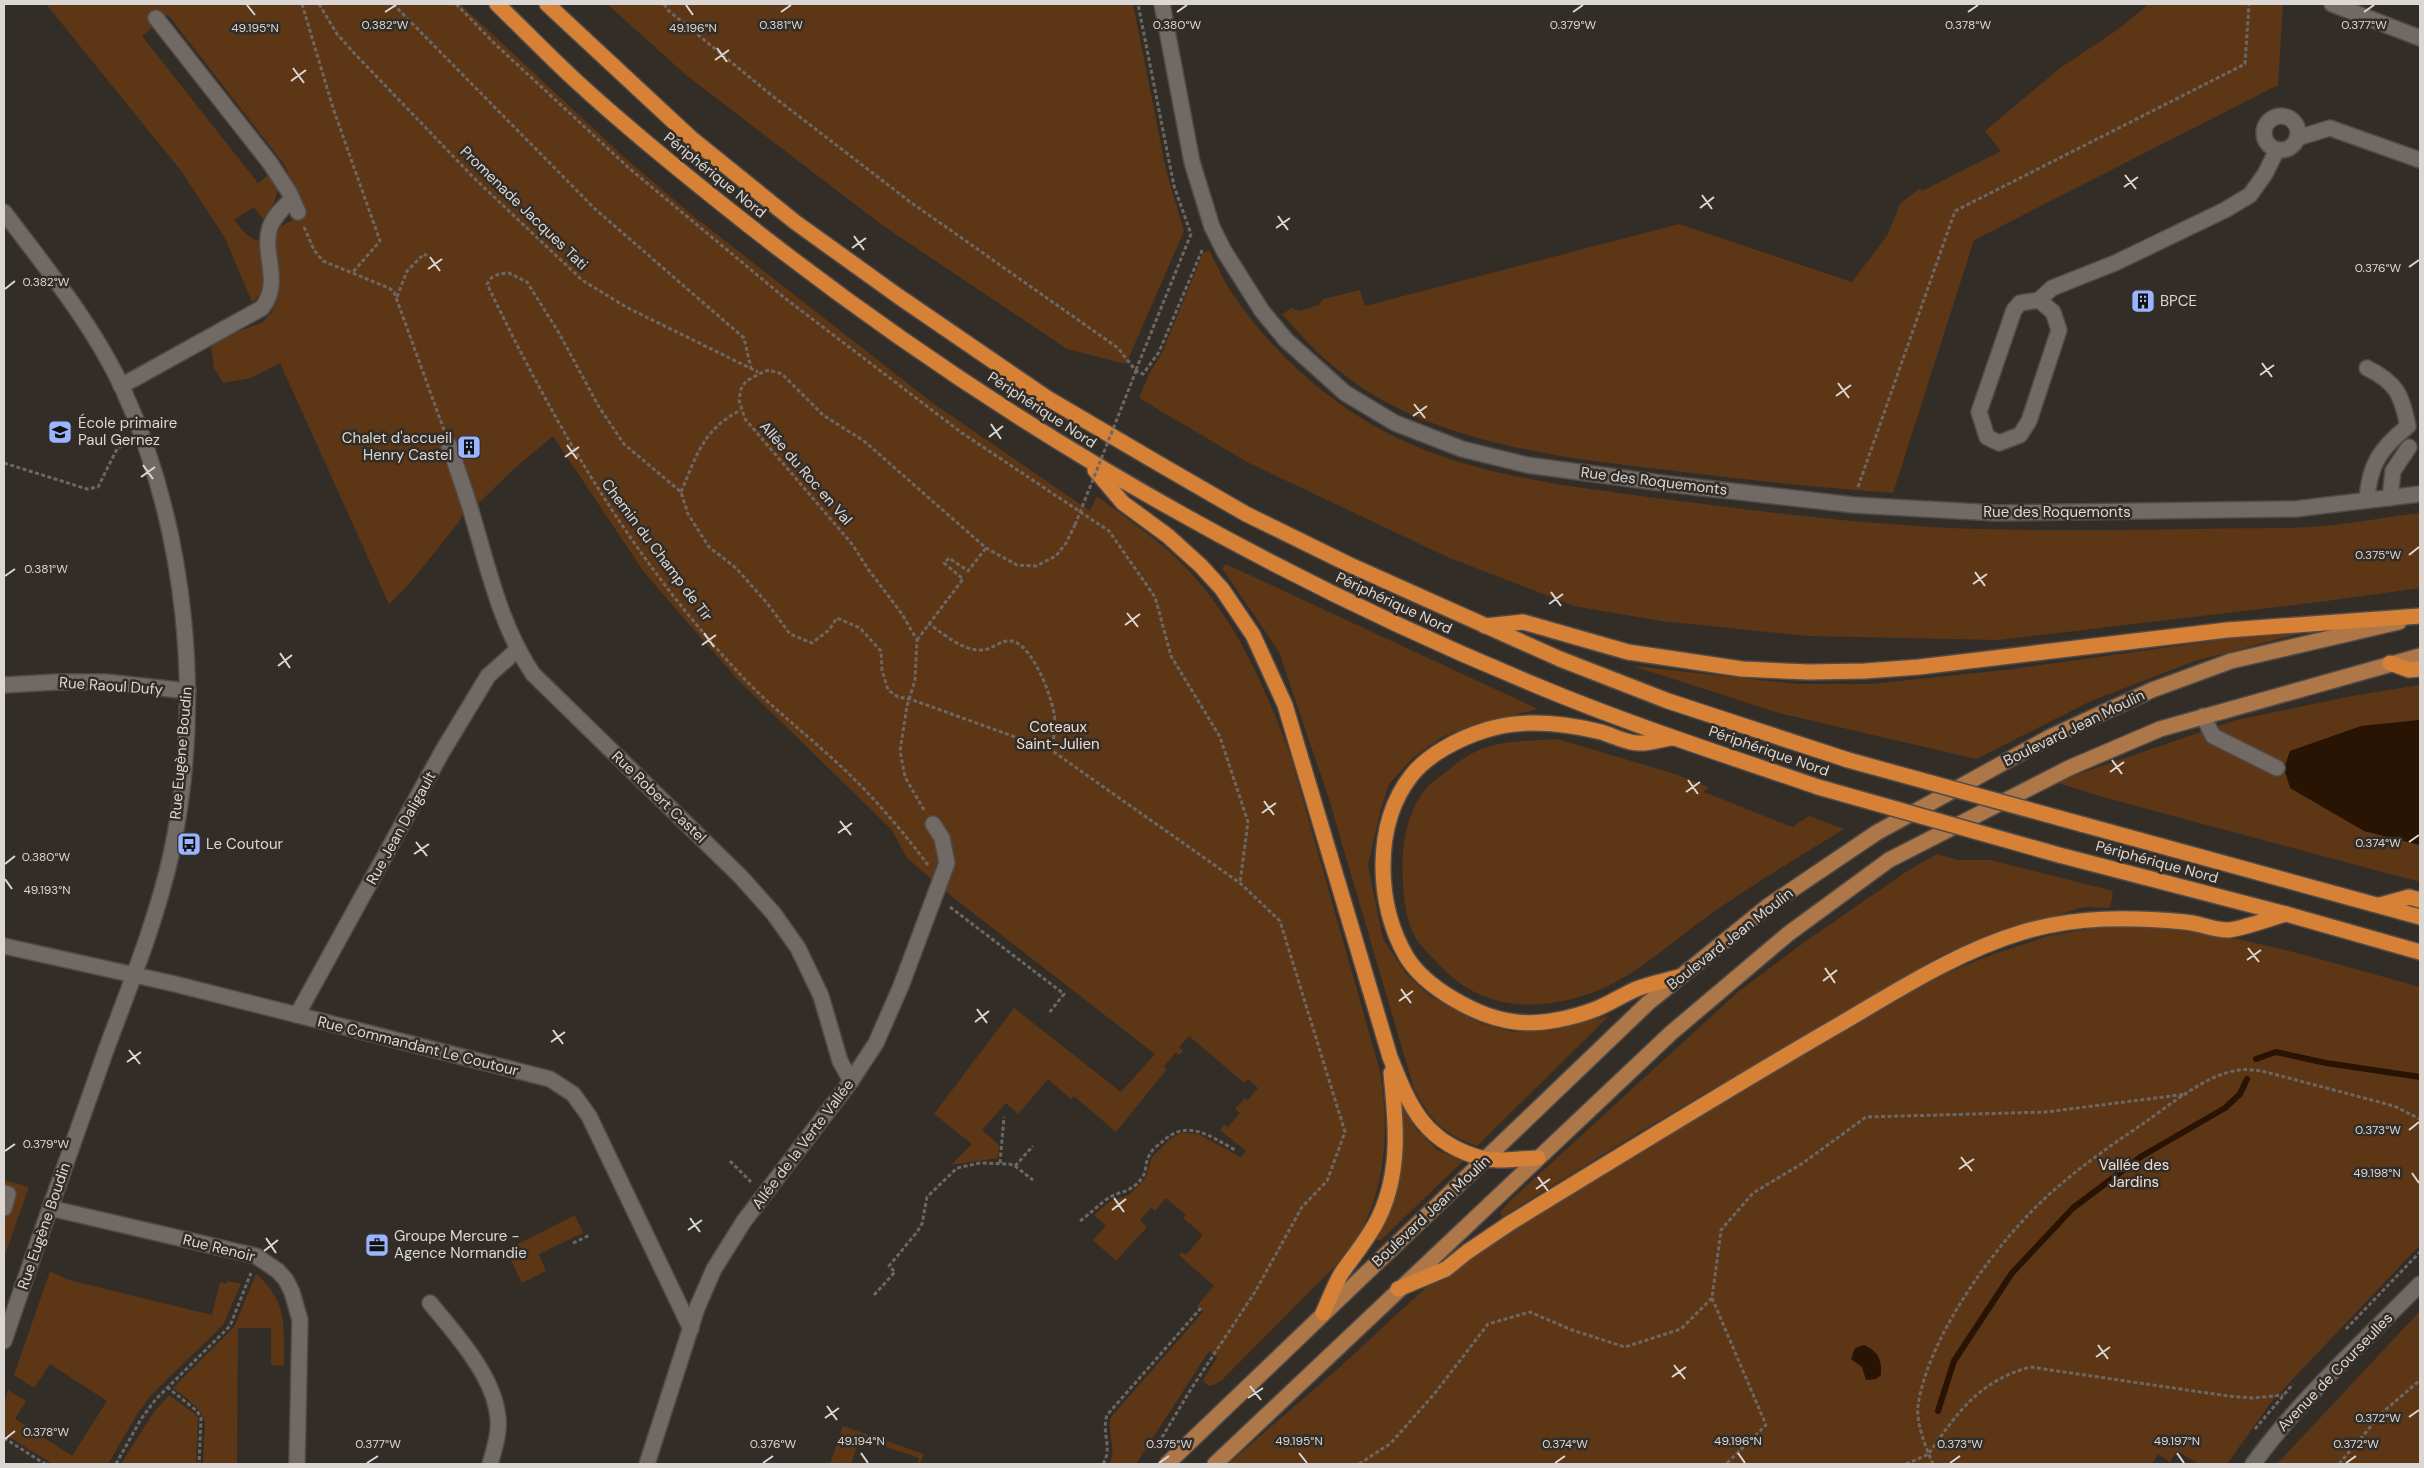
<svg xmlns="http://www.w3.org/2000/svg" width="2424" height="1468" font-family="'DM Sans',sans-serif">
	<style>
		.green { fill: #5d3615 }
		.water { fill: #291302 }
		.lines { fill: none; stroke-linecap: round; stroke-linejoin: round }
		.stream { stroke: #291302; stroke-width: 6 }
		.minor-casing { stroke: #514b48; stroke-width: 18 }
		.major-casing { stroke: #514b48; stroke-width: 18 }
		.highway-casing { stroke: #514b48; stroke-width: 18 }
		.path { stroke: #6d6763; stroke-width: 3; stroke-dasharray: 4 2.5; stroke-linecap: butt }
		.minor { stroke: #706964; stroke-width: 15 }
		.major { stroke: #ae7748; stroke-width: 15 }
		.highway { stroke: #d78136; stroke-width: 15 }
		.highway-bridge-casing { stroke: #514b48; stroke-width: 18; stroke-linecap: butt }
		.path-bridge { stroke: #6d6763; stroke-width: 3; stroke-dasharray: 4 2.5; stroke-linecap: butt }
		.highway-bridge { stroke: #d78136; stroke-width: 15 }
		.ticks { fill: none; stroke: #dbd7d4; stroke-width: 2 }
		.labels { text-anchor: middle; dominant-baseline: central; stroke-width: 5; stroke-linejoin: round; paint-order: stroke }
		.street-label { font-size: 15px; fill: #dbd7d4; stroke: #332d28 }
		.poi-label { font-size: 15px; fill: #dbd7d4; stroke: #332d28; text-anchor: start }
		.park-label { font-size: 15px; fill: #f1ddcf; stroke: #332d28 }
		.ticks-label { font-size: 12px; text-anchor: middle; fill: #dbd7d4; stroke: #332d28; stroke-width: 5; stroke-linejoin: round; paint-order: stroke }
	</style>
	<rect width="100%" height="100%" fill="#332d28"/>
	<!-- green -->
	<g class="green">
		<path d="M46,4H460L625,158L692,215L934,404L1090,511L1097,496C1129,521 1164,543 1191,573C1238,624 1266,690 1290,754L1380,1071C1389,1126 1387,1183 1360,1233C1346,1258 1322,1279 1302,1299C1276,1326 1249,1353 1222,1380L1214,1385L1208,1386L1203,1380L1217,1358L1209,1351L1136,1464H1109C1118,1449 1106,1434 1111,1417L1203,1312L1197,1306L1214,1286L1179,1255L1182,1252L1186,1255L1203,1235L1183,1218L1186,1215L1166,1198L1155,1211L1151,1208L1140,1220L1147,1227L1116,1261L1093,1240L1106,1226L1094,1215L1109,1202L1129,1195L1145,1179L1152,1157L1170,1139L1181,1133L1198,1134L1241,1157L1246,1151L1220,1130L1224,1125L1228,1127L1240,1113L1235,1109L1245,1098L1248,1100L1258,1088L1248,1079L1244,1083L1189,1036L1179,1047L1183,1051L1179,1055L1176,1052L1164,1066L1167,1069L1116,1132L1074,1096L1071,1099L1048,1079L1018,1114L1006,1103L982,1130L999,1145L998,1158L951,1165L972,1144L934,1114L1014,1008L1121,1092L1155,1054L955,899L907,858L891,829L738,680L667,599L644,572L553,436L515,468L482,500L465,511L458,523L410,583L389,604L280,363L251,378L223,383L214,368L211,346L239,331L262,323L272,312L278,288L276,236L280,227L307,212L284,164L168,15L142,36L258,183L271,173L279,187L271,211L263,219L254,207L234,220C242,229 248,239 260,241C260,260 273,289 252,302L225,238L182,172Z"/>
		<path d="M607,4H1133L1166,170L1184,231L1126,364L1067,349L882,225L686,75Z"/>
		<path d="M2149,4H2283L2278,85L1974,240L1893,493C1820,488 1748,480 1675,471C1561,458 1422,443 1332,365C1314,350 1298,332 1282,314L1292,308L1299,311L1319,305L1323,299L1360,290L1365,306L1679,224L1852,282L1887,236L1900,204L1920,188L1922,191L2001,151L1985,131L2060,68L2117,30Z"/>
		<path d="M1209,250C1217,265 1224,282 1234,296C1271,350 1322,397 1378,428C1462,475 1562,485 1656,498C1764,512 1873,526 1982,529C2054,531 2126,530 2198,529C2235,528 2273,529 2310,527C2346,525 2384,517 2420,513V588L2327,601L1999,640L1808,636L1661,621L1574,606L1445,556L1247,462L1139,398L1149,374L1162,353L1203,253Z"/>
		<path d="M1226,564L1538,709L1480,723L1442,737L1414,757L1389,784L1381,809L1368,865L1383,939L1406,974L1430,996L1482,1024L1513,1032L1551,1030L1609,1016L1477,1146C1441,1132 1433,1123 1414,1089L1329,799L1279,652L1222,568Z"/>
		<path d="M2305,632L2195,661L2091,701L1976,759L1779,713L1633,666L1797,684H1871L2013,669L2234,638Z"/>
		<path d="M2420,685V720L2361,726L2364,831L2420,845V882L2106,798L2055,782L2236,720L2352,696Z"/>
		<path d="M1557,739L1672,773L1709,787L1704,792L1792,827L1809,816L1844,829C1797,858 1750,886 1705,918C1665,947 1627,984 1579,997C1522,1013 1472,1005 1433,958C1427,952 1419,944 1415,937C1406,921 1404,899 1403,882C1401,848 1405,813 1428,786C1433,781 1441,776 1447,771C1456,764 1467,755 1477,751C1502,740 1530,741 1557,739Z"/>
		<path d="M1937,854L1958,860H1990L2113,891L2110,908L2083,907L2003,932L1937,957L1636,1134L1502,1217L1500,1212L1511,1200L1739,991L1806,941L1906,872Z"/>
		<path d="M2112,925C2217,925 2320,960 2420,987V1245L2272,1401L2227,1464H2199L2177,1451L2170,1462L2158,1454L2152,1464H1228L1342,1365L1433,1281L1516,1228L1802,1055L1939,976L1991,955L2048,936Z"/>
		<path d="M1402,1105L1416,1129L1437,1150L1463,1161L1380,1241L1376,1239C1399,1192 1403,1157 1402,1105Z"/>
		<path d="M4,1180L29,1187L4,1257Z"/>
		<path d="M575,1215L583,1233L539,1254L546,1271L522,1283L506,1250Z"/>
		<path d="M50,1271L69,1280L212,1315L220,1282L226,1284L227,1281L241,1284L223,1325L151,1395L136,1416L108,1464H53L4,1434V1404L8,1390L26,1401L15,1419L72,1456L107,1401L50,1364L34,1388L14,1375Z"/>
		<path d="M256,1274C288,1301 284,1328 284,1366L271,1365V1328H238L237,1464H203L205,1423C200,1406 186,1398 173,1388L234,1327Z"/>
		<path d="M2420,1311V1464H2277Z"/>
		<path d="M169,1395L195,1414L198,1419L196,1464H121L154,1412Z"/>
		<path d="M843,1426L924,1454L920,1464H917L919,1458L860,1438L851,1464H830Z"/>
	</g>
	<!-- water -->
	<g class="water">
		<path d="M2420,720V845L2364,831L2290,788L2284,768L2290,751L2361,726Z"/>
		<path d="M1864,1345C1878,1352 1882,1358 1881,1375L1876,1379L1866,1380L1862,1367L1851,1359L1855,1348Z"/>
	</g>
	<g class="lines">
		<!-- stream -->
		<g class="stream">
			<path d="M2256,1059L2276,1052L2326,1063L2420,1077"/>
			<path d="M1938,1411L1954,1361L2012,1273L2073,1208L2142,1156L2225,1108L2240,1094L2247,1079"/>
		</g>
		<!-- minor casing -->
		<g class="minor-casing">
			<g id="minor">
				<path d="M1162,4L1192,162L1212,227L1224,251L1262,311L1286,340L1345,393L1395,423L1462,449L1527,465L1669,484L1854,505L1996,513L2295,509L2420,494"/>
				<path d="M2332,4L2420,38"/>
				<path d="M156,18L270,163L289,192L298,212"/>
				<circle cx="2281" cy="133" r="17"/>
				<path d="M2297,138L2330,128L2420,160"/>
				<path d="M4,212C46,268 92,323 122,387C187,529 204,702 171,855C156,922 130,985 106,1050C72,1147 37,1243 4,1341"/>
				<path d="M2039,300L2053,312L2059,330L2029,421L2020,435L1999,443L1987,437L1979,412L2014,310L2020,303L2039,300L2052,288L2115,263L2225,210L2250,195L2265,174L2277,150"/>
				<path d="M2367,368C2397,383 2401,394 2408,426C2381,448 2369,464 2367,500"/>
				<path d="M121,386L262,308C283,281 261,254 270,227C274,216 284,207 292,199"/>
				<path d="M449,445C457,468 465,491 472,514C488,568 501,627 533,674L741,877L774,914L798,948L821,996L840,1061L851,1081"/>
				<path d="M2390,498L2393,471L2409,447"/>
				<path d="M4,685L56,682H106L188,691"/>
				<path d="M2203,716L2213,736L2277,768"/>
				<path d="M4,946L175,984L550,1079L573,1094L589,1116L691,1329"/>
				<path d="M297,1015L442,752L488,676L517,650"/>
				<path d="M4,1193L8,1194L4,1208"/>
				<path d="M50,1208L256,1256L278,1271L286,1280L292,1292L300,1320L297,1464"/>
				<path d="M430,1303C454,1332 491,1373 497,1411C501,1429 495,1447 490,1464"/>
				<path d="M647,1464L697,1308L714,1269L744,1221L851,1081L876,1043L901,986L947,863L942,838L933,824"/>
				<path d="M2253,1464C2301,1398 2363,1342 2420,1284"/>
			</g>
		</g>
		<!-- major casing -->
		<g class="major-casing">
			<g id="major">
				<path d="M1167,1464L1648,1003L1768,906L1876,833L2050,737L2152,690L2231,661L2399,622"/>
				<path d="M1215,1464L1671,1033L1788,934L1889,860L2069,768L2160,729L2420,656"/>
			</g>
		</g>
		<!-- highway casing -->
		<g class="highway-casing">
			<g id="highway">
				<path d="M497,4C523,29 548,55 575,80C628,129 685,175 742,220C985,412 1253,569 1540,687C1631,725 1725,755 1818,787"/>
				<path d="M547,4L691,138L795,222L898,296L1047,398L1156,462L1246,514L1350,565L1560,659L1668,701L1848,760"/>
				<path d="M1095,470L1123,503L1168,536L1201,566L1222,589L1253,635L1285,705L1390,1057C1410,1108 1425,1144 1485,1159C1500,1162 1522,1158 1538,1158"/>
				<path d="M1485,626L1523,622L1628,652L1742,669L1808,672L1865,671L1919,667L2227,630L2420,616"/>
				<path d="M2390,663L2409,670L2420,669"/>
				<path d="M1672,738C1661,739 1649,744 1638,743C1626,743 1612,735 1601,732C1564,723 1523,718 1486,730C1460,738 1428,754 1411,776C1373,825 1376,904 1406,956C1425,988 1479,1018 1516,1022C1541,1025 1573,1018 1596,1009C1609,1004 1621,996 1634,990C1648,984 1664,981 1679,977"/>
				<path d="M2081,824L2420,917"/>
				<path d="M2059,855L2286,914L2420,952"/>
				<path d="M2380,905L2409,897L2420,900"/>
				<path d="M1398,1289L1446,1269L1467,1252L1510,1223C1618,1157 1726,1090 1835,1027C1895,992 1956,952 2023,932C2077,916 2130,917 2185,922C2199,923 2214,930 2228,930C2242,929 2271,918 2286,914"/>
				<path d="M1323,1313C1329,1300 1334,1286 1341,1274C1354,1255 1369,1238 1379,1217C1401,1171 1396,1122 1391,1073"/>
			</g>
		</g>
		<!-- path -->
		<g class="path">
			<path d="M302,4L333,108L379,238L380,241L353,272"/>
			<path d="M319,4L337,34L354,53L474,178L582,280L626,307L758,372"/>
			<path d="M393,4L595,209L744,338L751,368"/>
			<path d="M456,4L495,44L630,169L786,299L962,433L1109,531L1155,597L1171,656L1220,737L1248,822L1240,883"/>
			<path d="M664,4L669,11L770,94L909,201L1118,348L1136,371L1143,374L1159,352L1203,248"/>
			<path d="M304,227L314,250L323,261L389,288L394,292L444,430"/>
			<path d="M397,297L407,271L424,254L427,256"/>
			<path d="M1136,370L1191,234L1174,186L1138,4"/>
			<path d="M4,463L87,489L98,487L117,449L126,443"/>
			<path d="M1858,487L1955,211L2245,64L2249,4"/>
			<path d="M681,492C697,455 703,429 741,410"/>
			<path d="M928,623C944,634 962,651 982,650C993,650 1002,637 1015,642C1035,650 1055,703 1055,723C1056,732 1052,742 1051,750"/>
			<path d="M917,640L963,579L944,563L949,558L968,571L986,548"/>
			<path d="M924,810L905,777L900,751L907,706L915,680L917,640L902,614L868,569L852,544L745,419L739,400L741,389L746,381L763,372L769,370L782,374L823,415L864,441L986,548L1017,565L1036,566L1056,556L1066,543L1075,525"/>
			<path d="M928,865C904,833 878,802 849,774C813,739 772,709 738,672C631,557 554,424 487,284L491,278L499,274L509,273L527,282L559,333L599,407L624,444L681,492L688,514L709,547L736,568L767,603L790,634L812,643L829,630L837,618L860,628L881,651L882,670L888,690L898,697L910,699L1051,750L1240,883L1280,921L1345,1132L1327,1181L1302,1207L1255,1292L1191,1389L1158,1444"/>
			<path d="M950,907L1064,994L1049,1013"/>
			<path d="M730,1161L751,1182"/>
			<path d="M1000,1163L1004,1117"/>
			<path d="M1015,1166L1033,1146"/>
			<path d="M1080,1221C1090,1214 1097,1206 1107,1199C1120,1190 1130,1194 1142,1178C1147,1171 1145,1162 1149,1156C1151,1150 1158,1145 1162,1142C1187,1118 1210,1136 1235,1150"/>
			<path d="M573,1243L590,1235"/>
			<path d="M874,1295L895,1272L889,1266L917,1232L922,1224L927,1197L957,1168L980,1163L1009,1164L1015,1166L1033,1180"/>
			<path d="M1712,1298L1766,1425L1726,1464"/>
			<path d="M2346,1329L2420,1252"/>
			<path d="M167,1387L197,1411L201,1418L199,1464"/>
			<path d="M2255,1429L2293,1384"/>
			<path d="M4,1438L45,1464"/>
			<path d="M1929,1453C1958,1412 1979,1381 2030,1367L2228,1396L2253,1398L2283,1395"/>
			<path d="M116,1464L141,1419L156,1399L230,1326L251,1273"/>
			<path d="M1103,1464C1113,1448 1101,1432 1107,1415L1201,1308"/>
			<path d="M1359,1464L1391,1443L1435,1393L1488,1324L1530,1312L1572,1330L1625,1347L1681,1329L1712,1298L1721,1230L1753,1193L1803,1163L1866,1117L2046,1112L2187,1094"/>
			<path d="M1906,1464L1929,1454"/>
			<path d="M1933,1464C1926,1448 1916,1424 1918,1406C1928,1335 2000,1237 2053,1191C2081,1166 2113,1144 2144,1123C2171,1104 2207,1074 2239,1070C2247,1069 2255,1070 2262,1071L2394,1106L2420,1119"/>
			<path d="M2339,1464L2383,1412L2420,1380"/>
		</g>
		<!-- minor -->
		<use href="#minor" class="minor"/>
		<!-- major -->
		<use href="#major" class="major"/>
		<!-- highway -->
		<use href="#highway" class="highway"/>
		<!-- highway-bridge casing -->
		<g class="highway-bridge-casing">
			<g id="highway-bridge">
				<path d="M1848,760L2081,824"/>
				<path d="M1818,787L2059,855"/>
			</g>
		</g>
		<!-- path-bridge -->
		<path class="path-bridge" d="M1075,525L1136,371"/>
		<!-- highway-bridge -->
		<use href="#highway-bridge" class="highway-bridge"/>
	</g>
	<!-- ticks -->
	<path class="ticks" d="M247,5L255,15M686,5L693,15M385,12L396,5M781,12L791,5M1177,12L1187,5M1573,12L1583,5M1968,12L1978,5M2364,12L2374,5M717,48L727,62M715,60L729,50M293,68L304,83M291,81L306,70M2125,175L2136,189M2124,187L2138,177M1702,195L1712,209M1700,208L1714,197M1278,216L1288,230M1276,228L1290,218M854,236L864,250M852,248L866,238M430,257L440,271M2409,267L2419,260M428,269L442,259M5,289L15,281M2262,363L2272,377M2260,375L2274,365M1838,383L1849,398M1836,396L1851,385M1414,404L1425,418M1413,416L1427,406M991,424L1001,439M989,437L1003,426M567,445L577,459M565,457L579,447M143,465L153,479M141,477L155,467M2409,555L2419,547M1975,572L1985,586M5,576L15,569M1973,584L1987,574M1551,592L1561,606M1549,604L1563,594M1127,613L1138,627M1125,625L1140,614M704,633L714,647M702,645L716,635M280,653L290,668M278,666L292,655M2112,760L2122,774M2110,772L2124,762M1688,780L1698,794M1686,792L1700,782M1264,801L1274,815M1262,813L1276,803M840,821L851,835M838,833L852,823M416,842L427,856M2409,842L2419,835M414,854L429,844M5,864L15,856M5,879L12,889M2248,948L2259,962M2247,960L2261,950M1825,968L1835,983M1823,981L1837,970M1401,989L1411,1003M1399,1001L1413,991M977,1009L987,1023M975,1022L989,1011M553,1030L563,1044M551,1042L565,1032M129,1050L140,1064M127,1062L141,1052M2409,1130L2419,1122M5,1151L15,1144M1961,1157L1972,1171M1959,1169L1974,1159M2412,1173L2419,1183M1538,1177L1548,1191M1536,1189L1550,1179M1114,1198L1124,1212M1112,1210L1126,1199M690,1218L700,1232M688,1230L702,1220M266,1238L276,1253M264,1251L278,1240M2098,1345L2108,1359M2096,1357L2110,1347M1674,1365L1685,1379M1672,1377L1686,1367M1250,1386L1261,1400M1248,1398L1263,1388M827,1406L837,1420M2409,1417L2419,1410M825,1418L839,1408M5,1439L15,1431M861,1453L868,1463M1299,1453L1307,1463M1738,1453L1745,1463M2177,1453L2184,1463M367,1463L378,1456M763,1463L773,1456M1159,1463L1169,1456M1555,1463L1565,1456M1950,1463L1960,1456M2346,1463L2356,1456"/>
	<!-- icons -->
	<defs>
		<g id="building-square" transform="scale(1.25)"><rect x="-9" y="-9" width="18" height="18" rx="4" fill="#9ab5fd" stroke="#332d28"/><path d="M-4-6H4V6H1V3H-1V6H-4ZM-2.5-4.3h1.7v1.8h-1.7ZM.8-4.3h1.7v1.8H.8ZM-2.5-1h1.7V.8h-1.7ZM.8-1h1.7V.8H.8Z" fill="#111"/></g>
		<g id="school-square" transform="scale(1.25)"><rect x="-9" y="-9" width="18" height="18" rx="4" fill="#9ab5fd" stroke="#332d28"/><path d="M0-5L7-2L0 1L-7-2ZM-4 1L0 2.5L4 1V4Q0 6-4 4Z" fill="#111"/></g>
		<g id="bus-square" transform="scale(1.25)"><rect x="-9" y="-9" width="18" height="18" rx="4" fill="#9ab5fd" stroke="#332d28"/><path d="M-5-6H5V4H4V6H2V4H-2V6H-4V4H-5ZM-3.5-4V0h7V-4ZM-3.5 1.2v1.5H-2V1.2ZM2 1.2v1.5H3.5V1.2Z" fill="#111"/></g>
		<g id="office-square" transform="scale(1.25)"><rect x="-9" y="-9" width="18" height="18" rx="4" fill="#9ab5fd" stroke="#332d28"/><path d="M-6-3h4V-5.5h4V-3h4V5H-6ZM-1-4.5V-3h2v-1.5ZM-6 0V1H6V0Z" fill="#111"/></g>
	</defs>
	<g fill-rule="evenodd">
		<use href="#building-square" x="2143" y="301"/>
		<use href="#school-square" x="60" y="432"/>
		<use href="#building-square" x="469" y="447"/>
		<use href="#bus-square" x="189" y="844"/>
		<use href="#office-square" x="377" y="1245"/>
	</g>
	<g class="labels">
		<!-- street labels -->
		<g class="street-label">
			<text transform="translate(715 175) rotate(39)">Périphérique Nord</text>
			<text transform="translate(524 208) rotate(44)">Promenade Jacques Tati</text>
			<text transform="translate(1042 410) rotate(33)">Périphérique Nord</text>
			<text transform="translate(806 473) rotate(49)">Allée du Roc en Val</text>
			<text transform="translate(1654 481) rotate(7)">Rue des Roquemonts</text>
			<text x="2057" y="512">Rue des Roquemonts</text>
			<text transform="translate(657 550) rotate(53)">Chemin du Champ de Tir</text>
			<text transform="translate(1394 603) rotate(25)">Périphérique Nord</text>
			<text transform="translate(111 686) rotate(4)">Rue Raoul Dufy</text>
			<text transform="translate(2074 728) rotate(-26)">Boulevard Jean Moulin</text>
			<text transform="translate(1769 751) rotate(19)">Périphérique Nord</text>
			<text transform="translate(181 753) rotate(-85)">Rue Eugène Boudin</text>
			<text transform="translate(659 797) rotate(44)">Rue Robert Castel</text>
			<text transform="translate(401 828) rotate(-61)">Rue Jean Daligault</text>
			<text transform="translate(2157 862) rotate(15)">Périphérique Nord</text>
			<text transform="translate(1730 939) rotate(-38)">Boulevard Jean Moulin</text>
			<text transform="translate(418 1046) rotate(14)">Rue Commandant Le Coutour</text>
			<text transform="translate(803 1144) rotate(-53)">Allée de la Verte Vallée</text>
			<text transform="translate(1431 1211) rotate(-43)">Boulevard Jean Moulin</text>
			<text transform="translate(44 1226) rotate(-71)">Rue Eugène Boudin</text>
			<text transform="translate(219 1248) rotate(14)">Rue Renoir</text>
			<text transform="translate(2335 1372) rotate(-46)">Avenue de Courseulles</text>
		</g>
		<!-- poi labels -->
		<g class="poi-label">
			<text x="2160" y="301">BPCE</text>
			<text x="78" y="423">École primaire<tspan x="78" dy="17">Paul Gernez</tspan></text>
			<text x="452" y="438" text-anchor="end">Chalet d'accueil<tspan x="452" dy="17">Henry Castel</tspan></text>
			<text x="206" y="844">Le Coutour</text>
			<text x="394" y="1236">Groupe Mercure -<tspan x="394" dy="17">Agence Normandie</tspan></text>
		</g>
		<!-- park labels -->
		<g class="park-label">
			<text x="1058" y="727">Coteaux<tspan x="1058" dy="17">Saint-Julien</tspan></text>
			<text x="2134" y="1165">Vallée des<tspan x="2134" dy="17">Jardins</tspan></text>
		</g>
	</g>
	<g class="ticks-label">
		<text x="1573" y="29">0.379°W</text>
		<text x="385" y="29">0.382°W</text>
		<text x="781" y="29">0.381°W</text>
		<text x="1177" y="29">0.380°W</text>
		<text x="1968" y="29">0.378°W</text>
		<text x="2364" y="29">0.377°W</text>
		<text x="693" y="32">49.196°N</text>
		<text x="255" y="32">49.195°N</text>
		<text x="2378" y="272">0.376°W</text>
		<text x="46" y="286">0.382°W</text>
		<text x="2378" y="559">0.375°W</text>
		<text x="46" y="573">0.381°W</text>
		<text x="2378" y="847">0.374°W</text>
		<text x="46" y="861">0.380°W</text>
		<text x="47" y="894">49.193°N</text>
		<text x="2378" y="1134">0.373°W</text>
		<text x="46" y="1148">0.379°W</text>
		<text x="2377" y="1177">49.198°N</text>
		<text x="2378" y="1422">0.372°W</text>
		<text x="46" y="1436">0.378°W</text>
		<text x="861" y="1445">49.194°N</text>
		<text x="1299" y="1445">49.195°N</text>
		<text x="1738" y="1445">49.196°N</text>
		<text x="2177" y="1445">49.197°N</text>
		<text x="378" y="1448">0.377°W</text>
		<text x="773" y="1448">0.376°W</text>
		<text x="1169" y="1448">0.375°W</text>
		<text x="1565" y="1448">0.374°W</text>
		<text x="1960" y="1448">0.373°W</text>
		<text x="2356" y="1448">0.372°W</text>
	</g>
	<!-- border -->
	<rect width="2424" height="1468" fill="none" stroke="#dbd7d4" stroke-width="10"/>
</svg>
